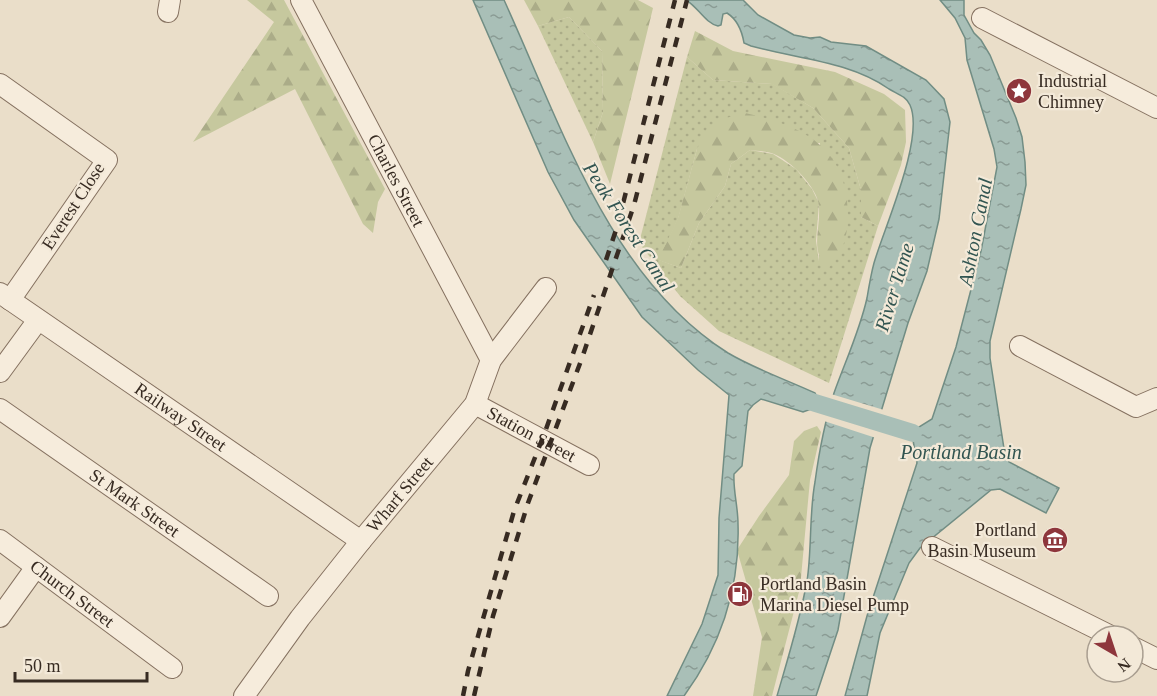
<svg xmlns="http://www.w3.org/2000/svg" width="1157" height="696" font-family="Georgia,serif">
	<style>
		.grass { fill: url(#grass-dots); fill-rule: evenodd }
		.forest { fill: url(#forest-firs) }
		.water { fill: url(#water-ripples); stroke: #718d84; stroke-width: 1.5 }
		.pier { fill: #eadec9 }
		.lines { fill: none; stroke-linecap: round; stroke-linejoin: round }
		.canal { stroke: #a9bfb7; stroke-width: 18 }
		.minor-casing { stroke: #857160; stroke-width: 22 }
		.minor { stroke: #f6ecdc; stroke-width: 20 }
		.rail { stroke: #372b22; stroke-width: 4.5; stroke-dasharray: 10 10; stroke-linecap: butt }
		.labels { text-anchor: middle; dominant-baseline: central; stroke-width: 4.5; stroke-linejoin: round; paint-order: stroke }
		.poi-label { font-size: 18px; fill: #372b22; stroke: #f3e9d8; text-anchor: start }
		.street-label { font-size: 18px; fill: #372b22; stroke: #f3e9d8 }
		.water-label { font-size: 20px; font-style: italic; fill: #325551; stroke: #f3e9d8 }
	</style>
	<defs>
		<pattern id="grass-dots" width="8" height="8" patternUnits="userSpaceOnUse" patternTransform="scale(1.5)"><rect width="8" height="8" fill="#c6c89e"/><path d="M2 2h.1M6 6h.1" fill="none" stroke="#abac88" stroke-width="1.8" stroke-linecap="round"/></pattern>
		<pattern id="forest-firs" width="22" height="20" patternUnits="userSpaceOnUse" patternTransform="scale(1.5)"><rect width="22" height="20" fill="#c6c89e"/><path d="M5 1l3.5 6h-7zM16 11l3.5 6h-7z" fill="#abac88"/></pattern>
		<pattern id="water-ripples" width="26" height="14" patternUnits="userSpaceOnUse" patternTransform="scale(1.5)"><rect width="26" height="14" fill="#a9bfb7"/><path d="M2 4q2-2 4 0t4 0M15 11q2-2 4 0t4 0" fill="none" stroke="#8a9b94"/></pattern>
	</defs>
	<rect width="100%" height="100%" fill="#eadec9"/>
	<!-- grass -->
	<g class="grass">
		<path d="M569,17L602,51L603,112L593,142L538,26Z"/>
		<path d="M687,57L713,80L773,84L813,108L849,148L861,190V217L878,226L829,383L719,331L680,296L639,243ZM820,143L819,261L816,241L819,203L812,189L796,169L773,154L750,150L731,164L725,186L699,223L681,268L659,260L678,219L697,149Z"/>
	</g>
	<!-- forest -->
	<g class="forest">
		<path d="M247,0H284L385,189L378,202L373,233L363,224L295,89L193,142L274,22Z"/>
		<path d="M524,0H638L653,8L610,184L593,142L603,112L602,51L569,17L538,26Z"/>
		<path d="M695,31L733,51L835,72L884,94L905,110L906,142L901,165L878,226L861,217V190L849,148L813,108L772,84L713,80L687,57Z"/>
		<path d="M745,113C807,127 849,149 848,219C847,238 842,256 828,268C809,252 821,228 819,206C818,188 790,160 774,154C767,151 757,151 750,150L731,164L725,186L699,223L681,268L658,260L678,218L697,149L706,130L718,120Z"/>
		<path d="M817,426L821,432L810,480L800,588L772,696H753L762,637L737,550L759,516L789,475L794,441L804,431Z"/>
	</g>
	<!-- water -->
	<g class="water">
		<path d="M473,0H504C560,122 609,278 728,353C755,369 787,380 815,393L822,405L803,412L761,399L753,405L748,411L742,466L734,474C733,491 738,506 738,524C740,587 721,645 684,696H667L702,624L718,575L719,518L729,395L698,370L642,317L574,220L548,172Z"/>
		<path d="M686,0H743L758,15L794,35L810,38L820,37L831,42L866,46L926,80L944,99L950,122L939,219L927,271L908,323L870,448L838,630L816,696H777C788,658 800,620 807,581C812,549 809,514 815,482C819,452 825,421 834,393C845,362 860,330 867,298C869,286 871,274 874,263C884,228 925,138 910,105C906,96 897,94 889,89C849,61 797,59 751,46L744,43C742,31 738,20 727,13L723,14L721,25L718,26C705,23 698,7 686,0Z"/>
		<path d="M940,0H964V15L974,33L981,40L990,55L1016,118L1022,137L1025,162L1026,185L1021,209L990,341V358L1005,455L1009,462L1059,488L1046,513L1000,489L991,490L920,548L909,563L880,633L867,696H845L867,616L917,463L913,440L894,433L892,427L899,423L916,429L932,419L956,347L981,251L997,167L994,149L967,60L965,38L955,18Z"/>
	</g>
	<!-- pier -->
	<path class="pier" d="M831,394L884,410L876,438L824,421Z"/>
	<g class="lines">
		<!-- canal -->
		<path class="canal" d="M799,398L913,433"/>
		<!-- minor casing -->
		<g class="minor-casing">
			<g id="minor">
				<path id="s1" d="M301,0L491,360"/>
				<path d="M168,12L170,0"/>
				<path d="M982,18L1157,108"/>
				<path d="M0,84L107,160L10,300"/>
				<path id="s2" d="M0,293L361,541"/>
				<path d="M1020,346L1136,407L1157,398"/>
				<path d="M0,372L38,320"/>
				<path id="s3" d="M475,404L589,465"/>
				<path id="s4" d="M0,409L268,596"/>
				<path id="s5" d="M0,540L172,668"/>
				<path d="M932,547L1111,636"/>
				<path d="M0,617L36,567"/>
				<path d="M1133,647L1157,659"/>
				<path id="s6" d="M244,696L300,618L361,541L475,404L491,360L546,288"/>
			</g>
		</g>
		<!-- minor -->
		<use href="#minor" class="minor"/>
		<!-- rail -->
		<g class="rail">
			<path d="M606,260L617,227L675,0"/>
			<path d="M463,696L468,671L514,511L545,432L594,295"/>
			<path d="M474,696L493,616L528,503L582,358L634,205L687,0"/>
		</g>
	</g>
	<!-- icons -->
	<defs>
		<g id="sight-disc" transform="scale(1.35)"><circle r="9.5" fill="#8e363c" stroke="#f3e9d8"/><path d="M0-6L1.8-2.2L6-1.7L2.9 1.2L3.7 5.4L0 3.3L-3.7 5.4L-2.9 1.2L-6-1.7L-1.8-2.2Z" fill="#fff"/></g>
		<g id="museum-disc" transform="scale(1.35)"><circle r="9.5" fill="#8e363c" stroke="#f3e9d8"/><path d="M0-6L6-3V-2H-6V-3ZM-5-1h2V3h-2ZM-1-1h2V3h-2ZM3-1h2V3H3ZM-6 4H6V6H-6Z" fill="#fff"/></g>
		<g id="fuel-disc" transform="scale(1.35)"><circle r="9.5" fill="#8e363c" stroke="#f3e9d8"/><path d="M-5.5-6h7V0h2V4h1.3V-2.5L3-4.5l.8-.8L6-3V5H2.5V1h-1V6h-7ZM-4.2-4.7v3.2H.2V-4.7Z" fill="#fff"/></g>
	</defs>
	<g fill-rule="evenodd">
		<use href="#sight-disc" x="1019" y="91"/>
		<use href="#museum-disc" x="1055" y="540"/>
		<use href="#fuel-disc" x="740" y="594"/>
	</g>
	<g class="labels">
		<!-- poi labels -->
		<g class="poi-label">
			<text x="1038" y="81">Industrial<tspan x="1038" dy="21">Chimney</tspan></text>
			<text x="1036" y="530" text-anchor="end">Portland<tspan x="1036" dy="21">Basin Museum</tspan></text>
			<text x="760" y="584">Portland Basin<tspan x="760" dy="21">Marina Diesel Pump</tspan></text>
		</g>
		<!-- street labels -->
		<g class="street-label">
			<text stroke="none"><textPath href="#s1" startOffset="204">Charles Street</textPath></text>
			<text transform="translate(73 206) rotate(-57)">Everest Close</text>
			<text stroke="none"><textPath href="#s2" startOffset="219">Railway Street</textPath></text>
			<text stroke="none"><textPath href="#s3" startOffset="64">Station Street</textPath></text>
			<text stroke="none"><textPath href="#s6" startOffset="255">Wharf Street</textPath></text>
			<text stroke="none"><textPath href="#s4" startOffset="164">St Mark Street</textPath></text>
			<text stroke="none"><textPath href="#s5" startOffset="90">Church Street</textPath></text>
		</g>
		<!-- water labels -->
		<g class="water-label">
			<text transform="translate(629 227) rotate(57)">Peak Forest Canal</text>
			<text transform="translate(975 232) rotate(-79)">Ashton Canal</text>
			<text transform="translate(894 287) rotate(-73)">River Tame</text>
			<text x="961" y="452">Portland Basin</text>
		</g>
	</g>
	<!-- north arrow -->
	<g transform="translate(1115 654) rotate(141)"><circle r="28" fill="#f3e9d8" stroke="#a89d8f" stroke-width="1.5"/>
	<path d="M0-4.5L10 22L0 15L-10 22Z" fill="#8e363c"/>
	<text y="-9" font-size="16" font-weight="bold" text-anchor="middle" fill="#372b22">N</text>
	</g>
	<!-- scale -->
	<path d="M15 672v9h132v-9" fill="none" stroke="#372b22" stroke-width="3"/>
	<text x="24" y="672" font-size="18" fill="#372b22" stroke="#f3e9d8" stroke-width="4.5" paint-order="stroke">50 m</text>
</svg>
